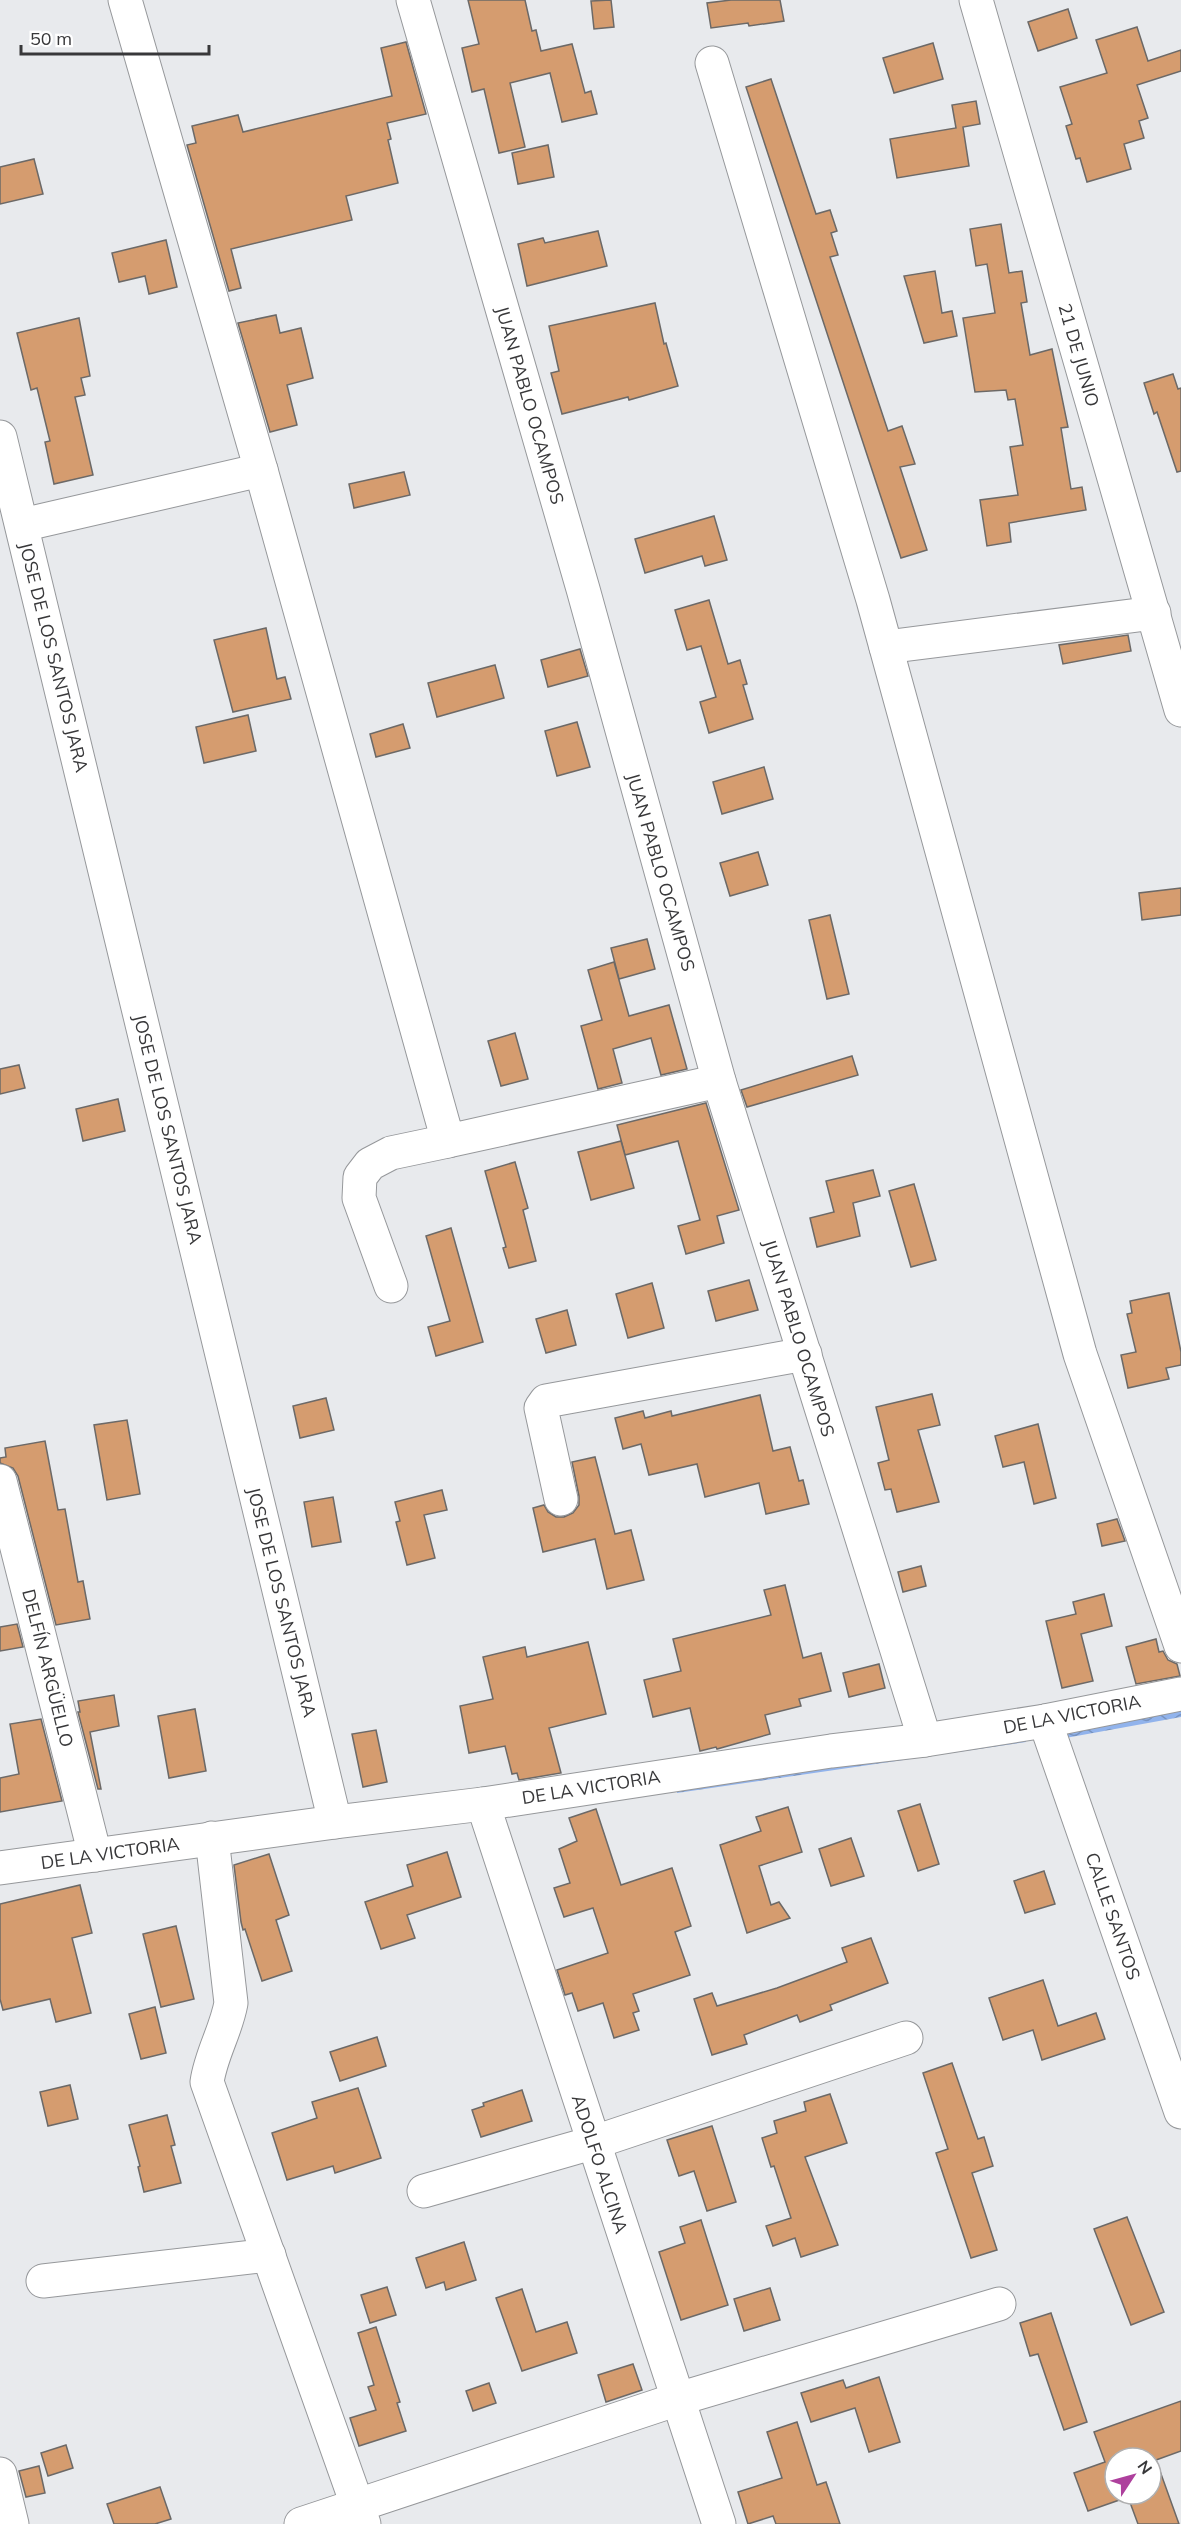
<svg xmlns="http://www.w3.org/2000/svg" width="1181" height="2524" font-family="Mulish,sans-serif">
	<style>
		.water { fill: url(#water-waves) }
		.building { fill: #d59c6f; stroke: #6c6967; stroke-width: 1.5; fill-rule: evenodd }
		.lines { fill: none; stroke-linecap: round; stroke-linejoin: round }
		.minor-casing { stroke: #96989b; stroke-width: 35 }
		.major-casing { stroke: #96989b; stroke-width: 35 }
		.minor { stroke: #fff; stroke-width: 33 }
		.major { stroke: #fff; stroke-width: 33 }
		.labels { text-anchor: middle; dominant-baseline: central; stroke-width: 5; stroke-linejoin: round; paint-order: stroke }
		.street-label { font-size: 18px; fill: #38383a; stroke: #fff }
	</style>
	<defs>
		<pattern id="water-waves" width="16" height="10" patternUnits="userSpaceOnUse" patternTransform="scale(1.5)"><rect width="16" height="10" fill="#91b3ec"/><path d="M0 5q4-4 8 0t8 0" fill="none" stroke="#7793c0"/></pattern>
	</defs>
	<rect width="100%" height="100%" fill="#e8eaed"/>
	<!-- water -->
	<g class="water">
		<path d="M1181,1711V1717L1060,1739L1059,1734Z"/>
		<path d="M1026,1738V1742L677,1793V1789Z"/>
	</g>
	<!-- building -->
	<g class="building">
		<path d="M468,0H525L532,31L536,30L541,51L572,44L585,93L591,91L597,114L562,122L550,73L510,83L525,147L499,153L484,89L472,92L462,48L479,44Z"/>
		<path d="M611,0L614,27L594,29L591,1Z"/>
		<path d="M731,0H780L784,21L749,26L748,23L711,28L707,3Z"/>
		<path d="M1068,9L1077,38L1038,51L1028,22Z"/>
		<path d="M1137,27L1148,61L1181,50V71L1137,85L1148,118L1139,121L1144,138L1124,144L1131,169L1087,182L1080,158L1076,159L1066,126L1072,124L1060,87L1107,73L1096,40Z"/>
		<path d="M406,42L426,114L387,123L391,139L388,140L398,183L346,196L352,220L231,249L241,288L229,291L187,145L196,143L192,126L238,115L243,132L392,96L381,48Z"/>
		<path d="M933,43L943,79L894,93L883,58Z"/>
		<path d="M771,79L816,214L830,210L837,231L831,233L838,255L830,257L888,431L902,426L915,464L900,467L927,550L901,558L746,87Z"/>
		<path d="M976,101L980,124L963,127L969,166L897,178L890,139L956,128L952,105Z"/>
		<path d="M548,145L554,177L518,184L512,153Z"/>
		<path d="M34,159L43,194L0,204V167Z"/>
		<path d="M1001,224L1009,273L1022,271L1027,302L1021,303L1030,355L1052,349L1068,427L1061,428L1071,489L1082,487L1086,510L1009,523L1011,542L987,546L980,500L1018,495L1010,447L1023,445L1015,399L1008,400L1006,390L975,392L963,318L995,313L987,264L976,266L970,229Z"/>
		<path d="M598,231L607,266L527,286L518,244L543,238L545,243Z"/>
		<path d="M166,240L177,287L149,294L145,276L119,282L112,253Z"/>
		<path d="M935,271L942,313L952,311L957,336L924,343L904,276Z"/>
		<path d="M655,303L664,344L666,343L678,386L629,400L628,397L562,414L551,373L559,371L549,326Z"/>
		<path d="M276,315L280,333L301,328L313,378L287,385L297,425L270,432L238,323Z"/>
		<path d="M79,318L90,376L81,378L85,395L75,397L93,475L54,484L45,442L50,441L37,388L31,390L17,333Z"/>
		<path d="M1173,374L1178,389L1181,388V471L1177,472L1157,412L1154,414L1144,383Z"/>
		<path d="M404,472L410,495L354,508L349,484Z"/>
		<path d="M714,516L727,560L705,566L702,556L645,573L635,539Z"/>
		<path d="M709,600L728,664L740,660L747,684L743,685L753,719L709,733L700,702L716,697L701,646L687,650L675,610Z"/>
		<path d="M266,628L277,679L285,677L291,699L233,712L214,640Z"/>
		<path d="M1128,635L1131,651L1063,664L1059,645Z"/>
		<path d="M580,649L588,676L548,687L541,660Z"/>
		<path d="M495,665L504,698L437,717L428,683Z"/>
		<path d="M248,715L256,751L204,763L196,727Z"/>
		<path d="M577,722L590,767L557,776L545,731Z"/>
		<path d="M403,724L410,748L376,757L370,734Z"/>
		<path d="M764,767L773,799L722,814L713,782Z"/>
		<path d="M758,852L768,885L730,896L720,863Z"/>
		<path d="M1181,888V915L1142,920L1139,893Z"/>
		<path d="M830,915L849,994L827,999L809,920Z"/>
		<path d="M647,939L655,969L619,979L611,948Z"/>
		<path d="M614,962L629,1016L669,1005L687,1069L661,1075L651,1038L613,1049L622,1083L598,1089L581,1026L602,1020L588,970Z"/>
		<path d="M515,1033L528,1079L501,1086L488,1041Z"/>
		<path d="M852,1056L858,1075L747,1107L741,1090Z"/>
		<path d="M19,1065L25,1088L0,1094V1069Z"/>
		<path d="M118,1099L125,1131L83,1141L76,1109Z"/>
		<path d="M706,1103L739,1210L717,1216L724,1243L686,1254L678,1226L700,1220L678,1141L625,1155L617,1125Z"/>
		<path d="M621,1141L634,1188L591,1200L578,1152Z"/>
		<path d="M515,1162L528,1208L523,1210L536,1261L509,1268L503,1248L506,1247L485,1171Z"/>
		<path d="M873,1170L880,1196L853,1203L860,1236L817,1247L810,1218L834,1212L826,1181Z"/>
		<path d="M914,1184L936,1260L911,1267L889,1191Z"/>
		<path d="M451,1228L483,1342L436,1356L428,1327L450,1321L426,1236Z"/>
		<path d="M749,1280L758,1310L716,1321L708,1291Z"/>
		<path d="M652,1283L664,1328L628,1338L616,1294Z"/>
		<path d="M1169,1293L1181,1352V1365L1166,1368L1169,1379L1128,1388L1121,1355L1136,1352L1127,1314L1132,1313L1130,1301Z"/>
		<path d="M567,1310L576,1345L546,1353L536,1319Z"/>
		<path d="M932,1394L940,1425L918,1430L939,1502L897,1512L891,1489L885,1490L878,1463L889,1460L876,1407Z"/>
		<path d="M760,1395L773,1451L790,1447L799,1481L803,1480L809,1504L766,1514L759,1483L705,1497L697,1464L649,1475L641,1444L623,1449L615,1418L643,1411L645,1418L671,1411L672,1416Z"/>
		<path d="M326,1398L334,1430L300,1438L293,1406Z"/>
		<path d="M127,1420L140,1494L107,1500L94,1425Z"/>
		<path d="M1038,1424L1056,1498L1034,1504L1024,1462L1003,1467L995,1436Z"/>
		<path d="M45,1441L58,1510L65,1509L78,1582L83,1581L90,1619L56,1625L18,1476L13,1468L0,1463V1458L6,1457L5,1448Z"/>
		<path d="M595,1457L615,1534L631,1530L644,1580L607,1589L595,1539L543,1552L533,1508L544,1505L548,1512L556,1517H564L573,1513L579,1505V1496L572,1462Z"/>
		<path d="M442,1490L447,1510L424,1515L435,1558L407,1565L396,1522L400,1521L395,1502Z"/>
		<path d="M333,1497L341,1542L312,1547L304,1502Z"/>
		<path d="M1117,1519L1125,1541L1102,1546L1097,1524Z"/>
		<path d="M921,1566L926,1586L903,1592L898,1572Z"/>
		<path d="M785,1585L803,1658L821,1653L831,1691L799,1699L801,1706L765,1715L770,1734L717,1749L716,1747L700,1751L690,1708L653,1717L644,1680L681,1671L673,1639L771,1615L764,1590Z"/>
		<path d="M1104,1594L1112,1626L1081,1634L1093,1681L1062,1688L1046,1621L1076,1614L1073,1602Z"/>
		<path d="M17,1624L23,1647L0,1651V1627Z"/>
		<path d="M1156,1639L1159,1652L1163,1651L1168,1660L1177,1664L1180,1676L1136,1684L1126,1647Z"/>
		<path d="M588,1642L606,1714L549,1728L561,1773L519,1780L517,1773L512,1774L505,1746L469,1753L460,1706L493,1699L483,1657L525,1647L527,1657Z"/>
		<path d="M879,1664L885,1688L849,1697L843,1673Z"/>
		<path d="M114,1695L119,1726L90,1732L101,1789H98L78,1712H80L78,1701Z"/>
		<path d="M195,1709L206,1771L169,1778L158,1716Z"/>
		<path d="M41,1719L62,1801L0,1812V1778L19,1774L10,1724Z"/>
		<path d="M376,1730L387,1782L363,1787L352,1734Z"/>
		<path d="M920,1804L939,1864L918,1871L898,1811Z"/>
		<path d="M788,1807L802,1852L759,1866L771,1905L779,1902L790,1918L747,1933L720,1845L761,1831L756,1817Z"/>
		<path d="M596,1809L621,1885L672,1868L691,1926L675,1932L690,1975L633,1994L639,2011L633,2013L639,2030L614,2038L603,2003L578,2011L572,1993L565,1995L557,1970L608,1953L593,1908L564,1917L554,1888L570,1883L559,1849L577,1841L569,1818Z"/>
		<path d="M851,1838L864,1876L831,1886L819,1849Z"/>
		<path d="M447,1852L461,1897L407,1915L415,1938L381,1949L365,1902L413,1886L407,1865Z"/>
		<path d="M269,1854L289,1915L276,1920L292,1971L262,1981L245,1929L243,1930L241,1922L234,1865Z"/>
		<path d="M1044,1871L1055,1904L1025,1913L1014,1881Z"/>
		<path d="M80,1885L92,1933L72,1938L91,2013L56,2022L50,1999L3,2010L0,1999V1904Z"/>
		<path d="M176,1926L194,1999L161,2007L143,1934Z"/>
		<path d="M871,1938L888,1983L830,2005L832,2010L800,2022L797,2015L744,2035L747,2044L712,2055L694,1999L712,1993L717,2006L777,1988L847,1962L842,1948Z"/>
		<path d="M1043,1980L1058,2026L1096,2013L1105,2039L1042,2060L1033,2030L1003,2040L989,1998Z"/>
		<path d="M155,2007L166,2053L141,2059L129,2014Z"/>
		<path d="M377,2037L386,2066L340,2081L330,2052Z"/>
		<path d="M952,2063L978,2139L984,2137L993,2166L972,2173L997,2250L971,2258L936,2153L948,2149L923,2073Z"/>
		<path d="M70,2085L78,2119L48,2126L40,2092Z"/>
		<path d="M358,2088L381,2158L335,2173L333,2166L287,2180L272,2133L317,2118L312,2102Z"/>
		<path d="M522,2090L532,2121L481,2137L472,2110L484,2106L483,2103Z"/>
		<path d="M830,2094L847,2143L805,2157L838,2245L801,2257L795,2238L773,2246L766,2226L791,2218L774,2166L771,2167L762,2138L777,2133L774,2121L806,2111L804,2102Z"/>
		<path d="M167,2115L175,2145L171,2146L181,2183L144,2192L138,2167L140,2166L129,2125Z"/>
		<path d="M712,2126L736,2202L707,2211L694,2171L679,2176L667,2140Z"/>
		<path d="M1127,2217L1164,2312L1131,2325L1094,2229Z"/>
		<path d="M701,2220L728,2305L681,2320L659,2252L685,2243L680,2227Z"/>
		<path d="M464,2242L476,2280L446,2290L444,2282L426,2288L416,2258Z"/>
		<path d="M387,2287L396,2315L370,2323L361,2295Z"/>
		<path d="M770,2288L780,2320L744,2331L734,2299Z"/>
		<path d="M522,2289L536,2332L567,2322L577,2353L522,2371L496,2298Z"/>
		<path d="M1051,2313L1087,2422L1064,2430L1038,2354L1030,2356L1020,2323Z"/>
		<path d="M376,2327L400,2402L397,2403L406,2431L359,2446L350,2418L376,2410L368,2387L374,2385L358,2333Z"/>
		<path d="M633,2364L642,2390L606,2402L598,2375Z"/>
		<path d="M879,2377L900,2442L869,2452L855,2408L811,2422L801,2393L843,2380L846,2388Z"/>
		<path d="M489,2383L496,2403L473,2411L466,2391Z"/>
		<path d="M1181,2401V2451L1156,2460L1179,2524H1138L1128,2497L1088,2511L1074,2473L1105,2462L1094,2432ZM1115,2458H1151V2494H1115Z"/>
		<path d="M797,2422L817,2485L826,2482L840,2524H776L773,2516L748,2524L738,2492L782,2478L767,2432Z"/>
		<path d="M66,2445L73,2468L48,2476L41,2453Z"/>
		<path d="M39,2466L45,2493L26,2497L19,2471Z"/>
		<path d="M160,2487L171,2519L155,2524H114L107,2504Z"/>
	</g>
	<g class="lines">
		<!-- minor casing -->
		<g class="minor-casing">
			<g id="minor">
				<path d="M125,0L261,470L448,1141L719,1081"/>
				<path d="M413,0L583,589L719,1081L925,1740"/>
				<path d="M976,0L1181,710"/>
				<path d="M712,63L873,600L1080,1354L1181,1646"/>
				<path d="M0,437L335,1822"/>
				<path d="M22,525L261,470"/>
				<path d="M886,647L1154,613"/>
				<path d="M391,1286L359,1198L360,1177L370,1164L391,1153L448,1141"/>
				<path d="M0,1481L95,1855"/>
				<path d="M561,1499L541,1408L546,1401L805,1354"/>
				<path d="M1045,1721L1181,2112"/>
				<path d="M483,1804L719,2524"/>
				<path d="M212,1838L231,2003C226,2031 211,2054 207,2082L364,2524"/>
				<path d="M424,2191L592,2143L906,2038"/>
				<path d="M43,2281L269,2255"/>
				<path d="M0,2474L12,2524"/>
				<path d="M301,2524L678,2399L999,2304"/>
			</g>
		</g>
		<!-- major casing -->
		<g class="major-casing">
			<path id="major" d="M0,1868L335,1822L483,1804L831,1751L925,1740L1045,1721L1181,1694"/>
		</g>
		<!-- minor -->
		<use href="#minor" class="minor"/>
		<!-- major -->
		<use href="#major" class="major"/>
	</g>
	<g class="labels">
		<!-- street labels -->
		<g class="street-label">
			<text transform="translate(1079 355) rotate(74)">21 DE JUNIO</text>
			<text transform="translate(530 405) rotate(74)">JUAN PABLO OCAMPOS</text>
			<text transform="translate(54 657) rotate(76)">JOSE DE LOS SANTOS JARA</text>
			<text transform="translate(661 872) rotate(74)">JUAN PABLO OCAMPOS</text>
			<text transform="translate(168 1129) rotate(76)">JOSE DE LOS SANTOS JARA</text>
			<text transform="translate(799 1338) rotate(73)">JUAN PABLO OCAMPOS</text>
			<text transform="translate(282 1602) rotate(76)">JOSE DE LOS SANTOS JARA</text>
			<text transform="translate(48 1668) rotate(76)">DELFÍN ARGÜELLO</text>
			<text transform="translate(1072 1714) rotate(-11)">DE LA VICTORIA</text>
			<text transform="translate(591 1787) rotate(-9)">DE LA VICTORIA</text>
			<text transform="translate(110 1853) rotate(-8)">DE LA VICTORIA</text>
			<text transform="translate(1113 1916) rotate(71)">CALLE SANTOS</text>
			<text transform="translate(600 2164) rotate(72)">ADOLFO ALCINA</text>
		</g>
	</g>
	<!-- north arrow -->
	<g transform="translate(1133 2476) rotate(54)"><circle r="28" fill="#ffffff" stroke="#afafb0" stroke-width="1.5"/>
	<path d="M0-4.5L10 22L0 15L-10 22Z" fill="#ae409d"/>
	<text y="-9" font-size="16" font-weight="bold" text-anchor="middle" fill="#38383a">N</text>
	</g>
	<!-- scale -->
	<path d="M21 45v9h188v-9" fill="none" stroke="#38383a" stroke-width="3"/>
	<text x="30" y="45" font-size="18" fill="#38383a" stroke="#ffffff" stroke-width="4.5" paint-order="stroke">50 m</text>
</svg>
